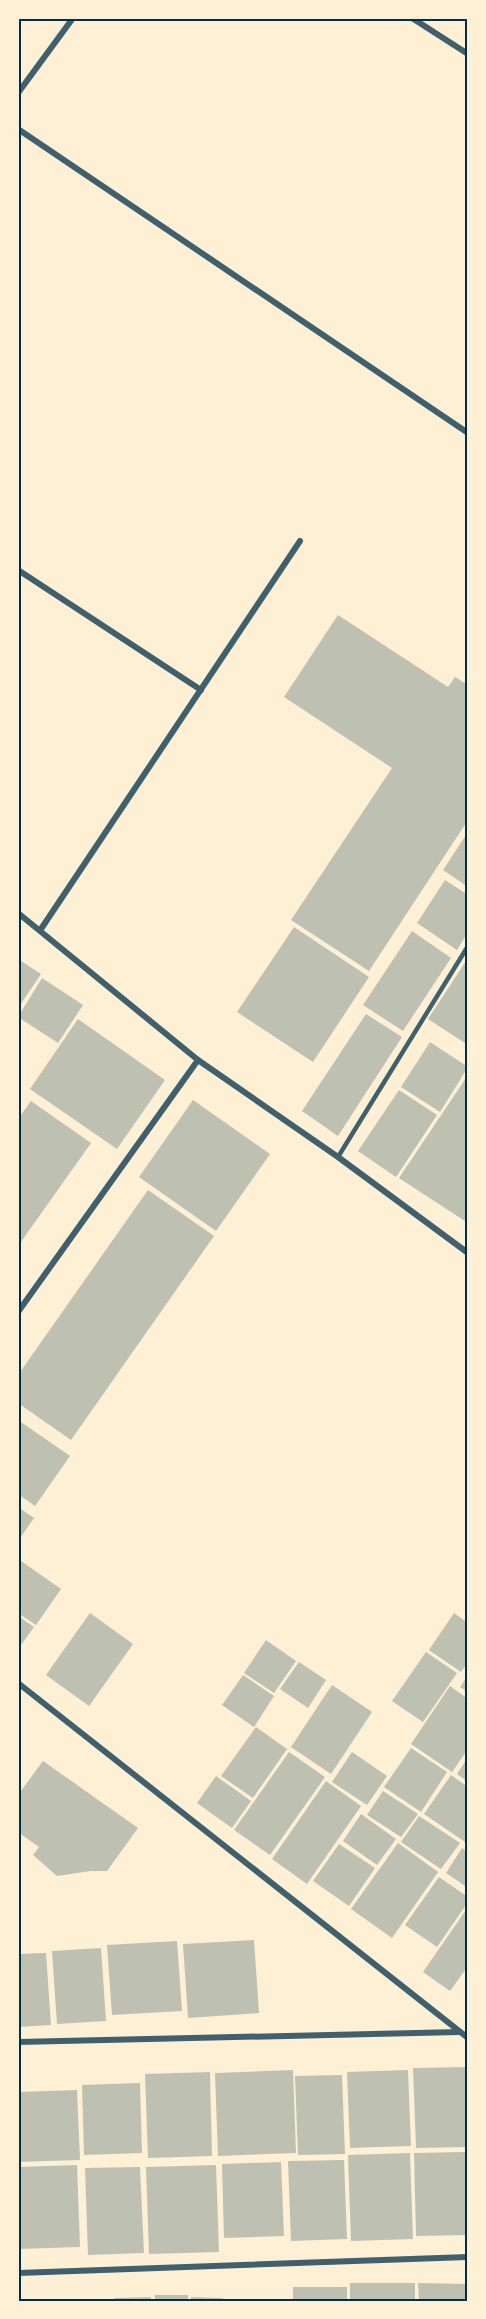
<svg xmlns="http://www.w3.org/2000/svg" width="486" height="2319" font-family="'Libre Baskerville',serif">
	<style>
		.building { fill: #bec0b2 }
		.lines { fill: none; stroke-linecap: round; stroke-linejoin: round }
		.service { stroke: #3f606c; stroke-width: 4.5 }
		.minor { stroke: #3f606c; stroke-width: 6 }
		.neatline { fill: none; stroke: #003049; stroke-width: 2 }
	</style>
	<rect width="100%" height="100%" fill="#fdf0d5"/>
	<!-- building -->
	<g class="building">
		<path d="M338,615L448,687L455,677L468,685V820L369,971L291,920L392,768L284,697Z"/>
		<path d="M468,832V887L443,870Z"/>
		<path d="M445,880L468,895V932L457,950L417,923Z"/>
		<path d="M294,927L369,977L313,1062L237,1012Z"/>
		<path d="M412,931L451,958L403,1031L363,1005Z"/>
		<path d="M468,958V1045L428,1019Z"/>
		<path d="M18,959L41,974L18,1008Z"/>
		<path d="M42,978L83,1005L58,1043L18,1017Z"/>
		<path d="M366,1014L402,1037L338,1136L302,1111Z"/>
		<path d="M78,1019L165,1080L117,1149L30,1089Z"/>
		<path d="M430,1042L468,1067L440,1112L401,1087Z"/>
		<path d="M468,1075V1223L399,1178Z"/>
		<path d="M399,1090L437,1115L396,1177L358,1151Z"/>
		<path d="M193,1100L270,1154L216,1231L139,1177Z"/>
		<path d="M31,1101L91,1143L18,1246V1119Z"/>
		<path d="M148,1190L214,1236L71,1440L18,1403V1375Z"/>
		<path d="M18,1420L70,1456L35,1506L18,1494Z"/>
		<path d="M18,1507L34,1518L18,1541Z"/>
		<path d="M21,1561L61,1589L36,1625L18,1613V1565Z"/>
		<path d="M90,1613L133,1644L89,1706L46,1675Z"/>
		<path d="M454,1613L468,1623V1662L461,1672L429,1650Z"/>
		<path d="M18,1616L34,1627L18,1649Z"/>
		<path d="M266,1640L296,1661L274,1693L244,1673Z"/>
		<path d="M426,1652L457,1673L423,1722L392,1701Z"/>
		<path d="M299,1662L326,1680L308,1708L280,1689Z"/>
		<path d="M243,1675L274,1696L254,1727L222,1705Z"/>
		<path d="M468,1675V1692L460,1687Z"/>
		<path d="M332,1685L372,1712L331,1774L291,1747Z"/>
		<path d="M450,1686L468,1699V1749L452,1772L411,1744Z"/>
		<path d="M256,1727L287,1749L253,1798L221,1776Z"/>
		<path d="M411,1748L447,1772L421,1812L384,1787Z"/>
		<path d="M289,1752L325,1777L270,1855L234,1830Z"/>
		<path d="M352,1752L387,1776L367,1805L332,1782Z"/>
		<path d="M468,1757V1782L457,1774Z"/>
		<path d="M43,1761L138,1828L107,1871H91L57,1876L33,1855L39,1847L18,1832V1795Z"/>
		<path d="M451,1775L468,1787V1844L424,1814Z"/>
		<path d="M216,1776L251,1801L232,1828L197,1803Z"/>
		<path d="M326,1781L361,1806L307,1884L272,1859Z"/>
		<path d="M383,1791L418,1814L401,1837L367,1815Z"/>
		<path d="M361,1814L396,1839L377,1865L343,1841Z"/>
		<path d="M419,1816L460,1843L441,1869L401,1842Z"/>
		<path d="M398,1843L438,1872L392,1938L351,1909Z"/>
		<path d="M339,1844L375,1868L349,1906L313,1881Z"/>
		<path d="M462,1848L468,1852V1888L446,1873Z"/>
		<path d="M439,1877L468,1897V1902L437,1947L405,1925Z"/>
		<path d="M468,1907V1966L450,1991L423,1972Z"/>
		<path d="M254,1940L259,2013L188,2018L183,1944Z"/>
		<path d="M177,1941L182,2011L112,2015L107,1945Z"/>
		<path d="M101,1948L106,2021L57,2024L52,1951Z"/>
		<path d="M46,1953L51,2025L18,2027V1954Z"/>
		<path d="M468,2067V2147L416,2148L413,2068Z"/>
		<path d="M293,2070L296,2153L218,2156L215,2073Z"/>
		<path d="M408,2070L411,2146L350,2148L347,2072Z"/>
		<path d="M210,2072L212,2156L148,2158L145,2074Z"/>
		<path d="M342,2075L345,2154L298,2155L295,2076Z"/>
		<path d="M140,2083L142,2153L84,2155L82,2085Z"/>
		<path d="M77,2090L80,2160L18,2162V2092Z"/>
		<path d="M465,2152L468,2235L416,2236L414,2153Z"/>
		<path d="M410,2153L413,2239L351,2241L348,2155Z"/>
		<path d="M344,2160L347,2239L291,2241L288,2161Z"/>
		<path d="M281,2162L284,2236L224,2238L222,2164Z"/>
		<path d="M77,2165L80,2247L18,2249V2167Z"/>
		<path d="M216,2165L219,2252L149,2254L146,2167Z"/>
		<path d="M140,2167L144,2253L88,2255L85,2168Z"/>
		<rect x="350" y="2283" width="65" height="18"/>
		<path d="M418,2283L468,2284V2301H419Z"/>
		<rect x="293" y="2287" width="54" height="14"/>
		<rect x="155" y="2295" width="33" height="6"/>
		<path d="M151,2297V2301H114V2298Z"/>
		<path d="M191,2297L223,2298V2301H191Z"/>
	</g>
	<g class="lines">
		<!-- service -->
		<path class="service" d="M338,1157L468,946"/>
		<!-- minor -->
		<g class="minor">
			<path d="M412,18L468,54"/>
			<path d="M18,93L73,18"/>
			<path d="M18,129L468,433"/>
			<path d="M18,570L201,690"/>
			<path d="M18,913L198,1060L338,1157L468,1253"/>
			<path d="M41,929L300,541"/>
			<path d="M18,1312L198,1060"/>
			<path d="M18,1683L468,2038"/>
			<path d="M18,2042L459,2032"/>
			<path d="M18,2273L468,2257"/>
		</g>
	</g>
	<!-- border -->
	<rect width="486" height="2319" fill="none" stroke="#fdf0d5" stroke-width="39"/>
	<rect x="20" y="20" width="446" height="2280" class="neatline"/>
</svg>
